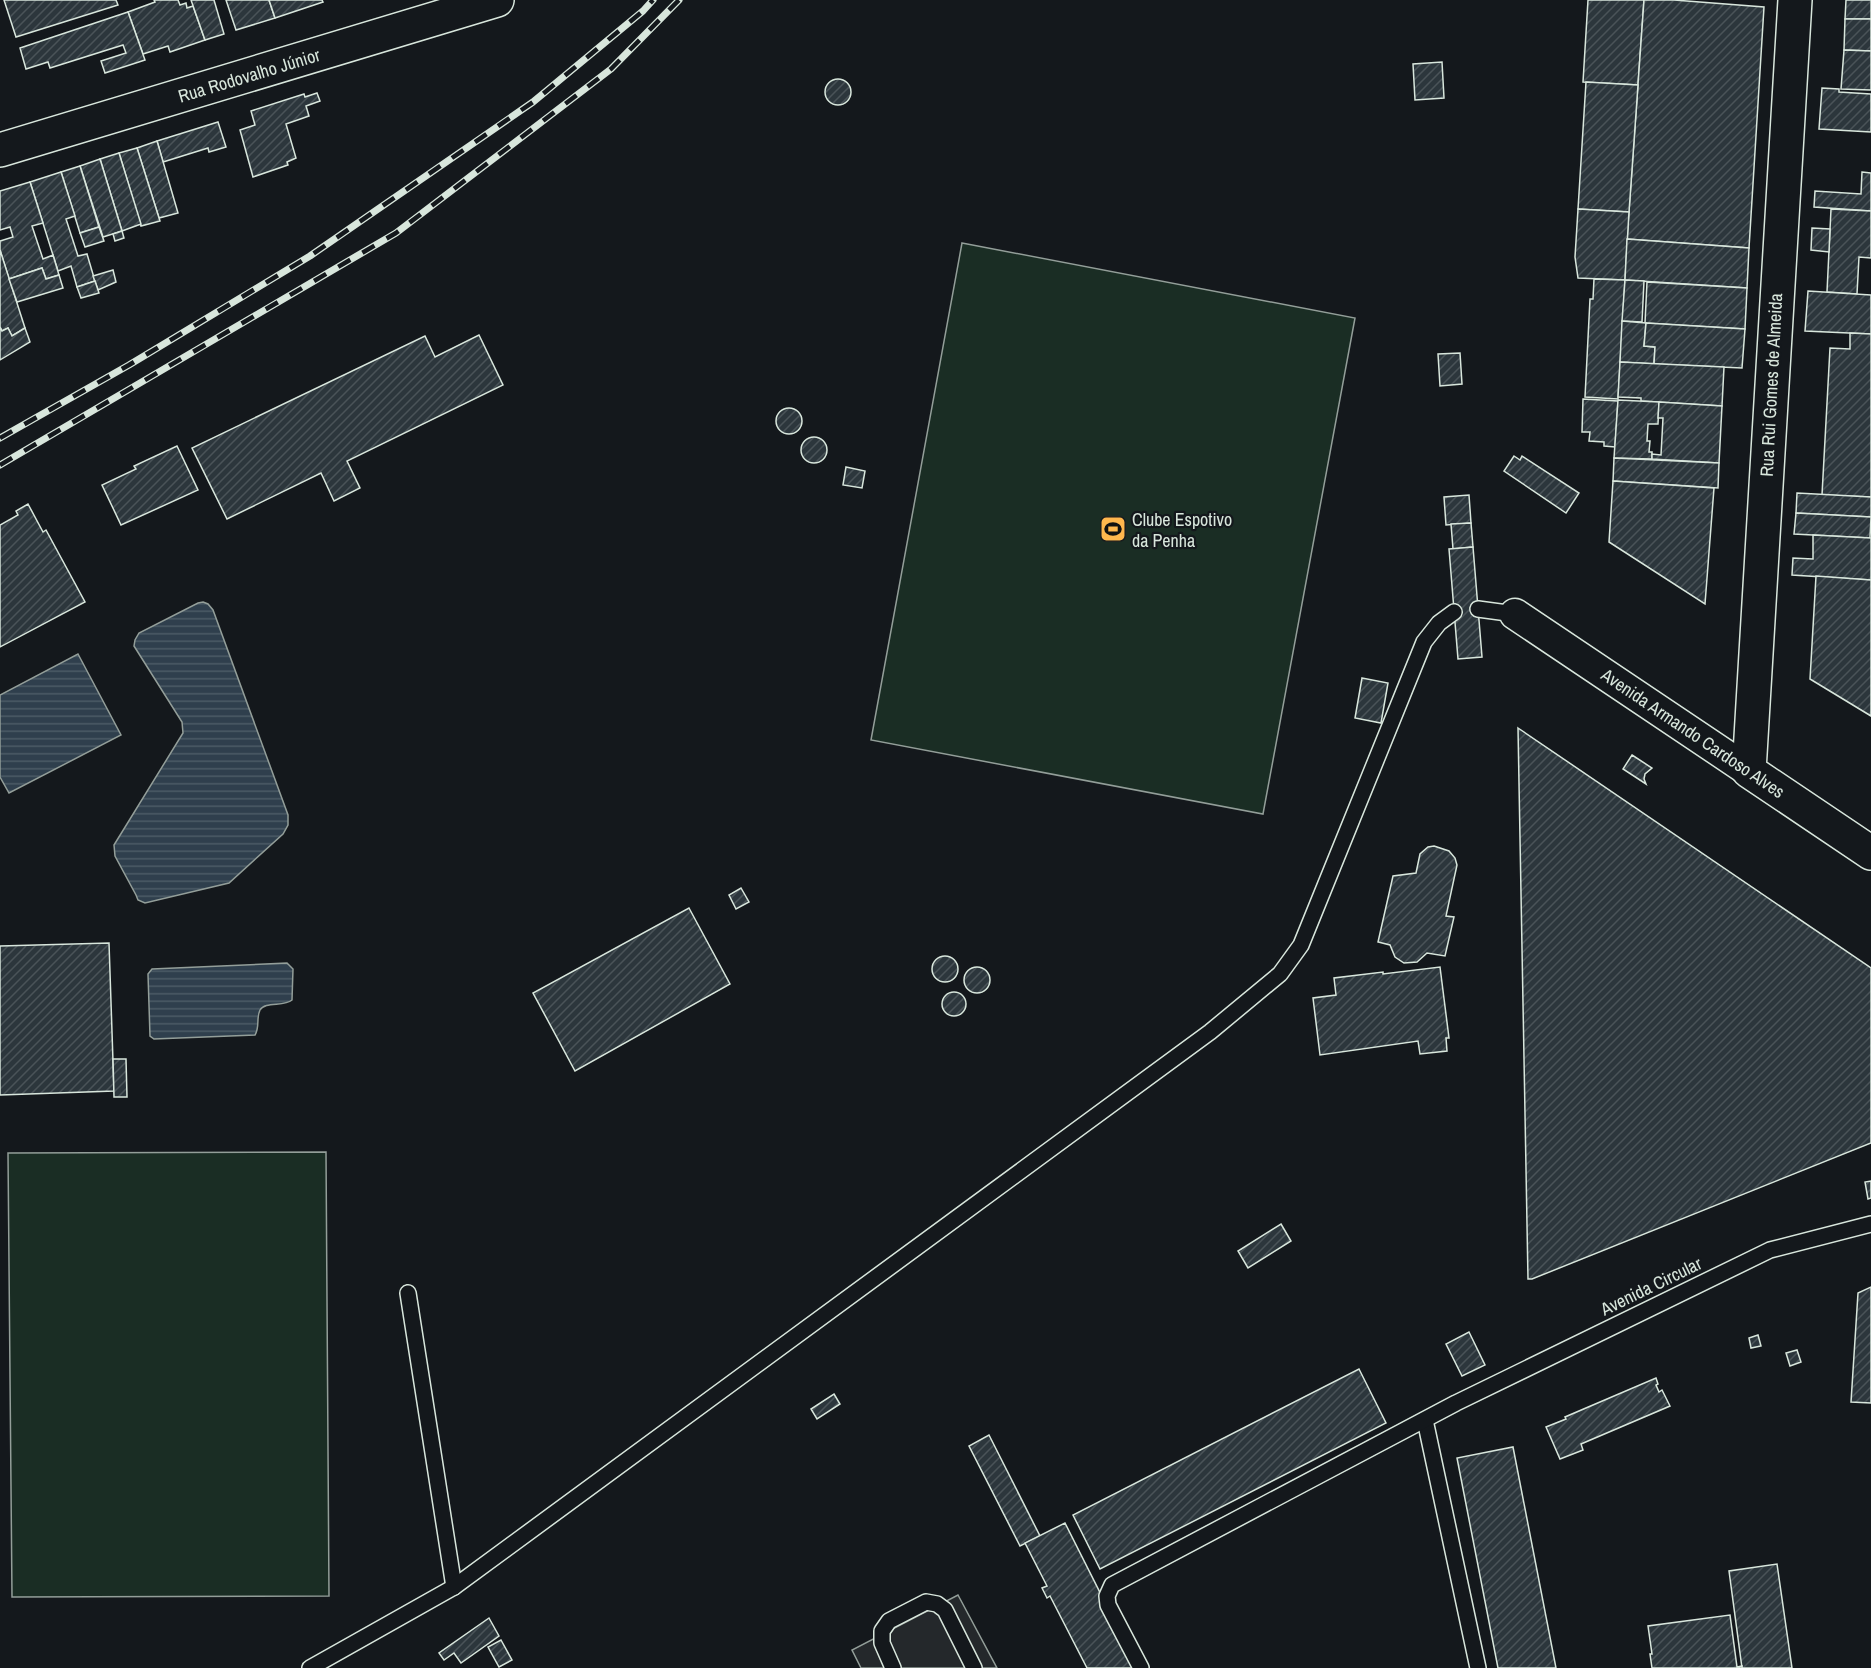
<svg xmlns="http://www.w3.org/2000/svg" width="1871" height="1668" font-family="'Archivo Narrow',sans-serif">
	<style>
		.green { fill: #1a2d24; stroke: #939e99; stroke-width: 1.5 }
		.parking { fill: #24282b; stroke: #939e99; stroke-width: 1.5 }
		.water { fill: url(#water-rules); stroke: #939e99; stroke-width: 1.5 }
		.building { fill: url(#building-hatch); stroke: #d8e6dc; stroke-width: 1.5 }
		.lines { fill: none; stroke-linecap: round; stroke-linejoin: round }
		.lane-casing { stroke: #d8e6dc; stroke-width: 18 }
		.street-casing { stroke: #d8e6dc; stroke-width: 33 }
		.secondary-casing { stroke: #d8e6dc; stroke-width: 36 }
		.lane { stroke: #14181c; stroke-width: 15 }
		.street { stroke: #14181c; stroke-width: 30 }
		.secondary { stroke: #14181c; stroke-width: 33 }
		.rail-casing { stroke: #d8e6dc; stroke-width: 7 }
		.rail { stroke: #14181c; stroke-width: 4.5; stroke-dasharray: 14; stroke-linecap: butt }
		.labels { text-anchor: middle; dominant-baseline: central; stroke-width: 4.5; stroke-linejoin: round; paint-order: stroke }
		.street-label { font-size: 18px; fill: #d8e6dc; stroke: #14181c }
		.poi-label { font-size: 18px; fill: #d8e6dc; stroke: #14181c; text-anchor: start }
	</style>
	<defs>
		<pattern id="water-rules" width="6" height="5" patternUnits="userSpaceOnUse" patternTransform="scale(1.5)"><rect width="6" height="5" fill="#2f3f4d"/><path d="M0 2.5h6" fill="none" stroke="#4c5b66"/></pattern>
		<pattern id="building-hatch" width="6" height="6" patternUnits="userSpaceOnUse" patternTransform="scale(1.5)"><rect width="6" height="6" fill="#2c363c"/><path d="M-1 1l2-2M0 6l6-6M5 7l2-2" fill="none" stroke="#4a5358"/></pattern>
	</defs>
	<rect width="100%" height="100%" fill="#14181c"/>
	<!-- green -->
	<g class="green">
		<path d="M962,243L1355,318L1263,814L871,740Z"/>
		<path d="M326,1152L329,1596L12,1597L8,1153Z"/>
	</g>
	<!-- parking -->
	<path class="parking" d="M958,1595L997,1668H861L852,1650Z"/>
	<!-- water -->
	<g class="water">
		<path d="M203,602L208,604L213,610L288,815V825L283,834L229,883L145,903L138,900L136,895L115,856L114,845L183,733L182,722L134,646L135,640L139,633L198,603Z"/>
		<path d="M78,654L121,735L9,793L0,777V695Z"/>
		<path d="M287,963L293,969L292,1000C284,1007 265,1001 260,1010C256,1018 260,1027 255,1035L154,1039L150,1036L148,974L152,969Z"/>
	</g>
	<!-- building -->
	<g class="building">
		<path d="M4,0H116L118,5L16,37Z"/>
		<path d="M154,0H178L180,5L186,3L187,8L193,6L205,40L170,52L168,46L143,54L128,12L155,2Z"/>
		<path d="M191,0H214L224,34L205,40Z"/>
		<path d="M226,0H269L275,18L236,30Z"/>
		<path d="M269,0H322L323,2L275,18Z"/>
		<path d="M1588,0H1644L1638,85L1583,82Z"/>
		<path d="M1644,0H1674L1764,7L1749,248L1627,239Z"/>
		<path d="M1846,0H1871V19H1845Z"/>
		<path d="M128,12L145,60L105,73L101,61L126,53L123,45L50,68L48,62L26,69L20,48Z"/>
		<path d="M1845,19H1871V51L1844,50Z"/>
		<path d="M1844,50L1871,51V90L1841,89Z"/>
		<path d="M1442,62L1444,98L1415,100L1413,64Z"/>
		<circle cx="838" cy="92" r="13"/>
		<path d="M1586,82L1638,85L1629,212L1578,209Z"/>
		<path d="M1822,88L1839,89V92L1871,94V132L1819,129Z"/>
		<path d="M317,93L320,101L306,106L309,116L286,124L296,158L287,162L288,165L253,177L240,130L255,125L251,111L304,94L305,97Z"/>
		<path d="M218,122L226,147L209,152L208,148L163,162L157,141Z"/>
		<path d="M157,141L178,213L159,218L137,148Z"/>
		<path d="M137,148L160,221L141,226L119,153Z"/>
		<path d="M119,153L141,224L122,231L100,159Z"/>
		<path d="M100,159L122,231L103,237L80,166Z"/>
		<path d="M80,166L99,227L80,233L61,172Z"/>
		<path d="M61,172L75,216L66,219L78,256L87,254L95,281L77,287L71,266L58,271L30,182Z"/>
		<path d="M1862,172L1871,173V211L1814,207L1815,191L1861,194Z"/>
		<path d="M30,182L43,223L32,226L43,259L53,255L59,275L46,279L42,268L9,279L0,250V241L13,237L10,227L0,230V191Z"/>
		<path d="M1578,209L1629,212L1625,280L1578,278L1575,257Z"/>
		<path d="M1831,209L1871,211V258L1859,257L1857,294L1827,292Z"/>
		<path d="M99,227L104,241L85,247L80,233Z"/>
		<path d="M1812,228L1830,229L1829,252L1811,250Z"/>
		<path d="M122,231L124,238L115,241L113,234Z"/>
		<path d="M1627,239L1749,248L1747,288L1625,280Z"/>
		<path d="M0,250L25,328L12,336L8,328L2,331L0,327Z"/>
		<path d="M42,268L46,279L59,275L63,288L17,302L9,279Z"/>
		<path d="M113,270L116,282L98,290L93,276Z"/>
		<path d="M1594,279L1625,280L1618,399L1585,397L1590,299H1593Z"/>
		<path d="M1625,280L1644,281L1642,322L1622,321Z"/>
		<path d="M95,281L99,293L81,298L77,287Z"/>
		<path d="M1647,282L1747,288L1745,329L1645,323Z"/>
		<path d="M1808,291L1871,295V334L1805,331Z"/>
		<path d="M1622,321L1646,323L1644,346L1655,347L1654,364L1620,362Z"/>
		<path d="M1646,323L1745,329L1742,368L1654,364L1655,347L1644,346Z"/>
		<path d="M0,327L2,331L8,328L12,336L25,328L30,342L0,360Z"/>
		<path d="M1850,333L1871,334V497L1822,495L1830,348L1850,349Z"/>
		<path d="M479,335L503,385L347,461L360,488L334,501L321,473L227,519L192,448L425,336L435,357Z"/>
		<path d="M1460,353L1462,384L1440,386L1438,354Z"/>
		<path d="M1620,362L1724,367L1722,406L1641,401V398L1618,397Z"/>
		<path d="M1583,399L1618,401L1615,447L1604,446V442L1589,441L1590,432H1582Z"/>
		<path d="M1618,400L1659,402L1658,424H1648L1647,441H1650L1649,452H1652V459L1614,458Z"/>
		<path d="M1659,402L1722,406L1719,463L1652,459V454L1661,455L1663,418H1658Z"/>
		<circle cx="789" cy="421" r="13"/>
		<circle cx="814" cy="450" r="13"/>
		<path d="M177,446L198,490L121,525L102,485L136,469L134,466Z"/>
		<path d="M1514,456L1520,460L1522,456L1579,493L1566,513L1504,471Z"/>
		<path d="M1614,458L1719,463L1718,488L1613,481Z"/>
		<path d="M846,467L865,471L862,488L843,485Z"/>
		<path d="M1613,481L1714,488L1705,604L1609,542Z"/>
		<path d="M1797,493L1871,497V517L1796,513Z"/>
		<path d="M1469,495L1471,523L1446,525L1444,497Z"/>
		<path d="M28,504L43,532L46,530L85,602L0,647V525L18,515L16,511Z"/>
		<path d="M1796,513L1871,517L1870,538L1794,534Z"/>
		<path d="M1471,523L1473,547L1453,549L1451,524Z"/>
		<path d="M1813,535L1871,538V580L1792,575L1793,558L1813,559Z"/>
		<path d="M1473,547L1482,657L1458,659L1449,549Z"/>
		<path d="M1816,576L1871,580V716L1810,679Z"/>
		<path d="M1362,678L1388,683L1381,723L1355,718Z"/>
		<path d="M1518,728L1871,968V1143L1532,1279H1528Z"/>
		<path d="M1632,755L1652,768L1645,774L1644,779L1646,784L1623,769Z"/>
		<path d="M1434,846L1449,851L1455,858L1457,865L1446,916L1454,917L1445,956L1427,953L1417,962L1404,963L1395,957L1390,945L1378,942L1393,876L1416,873L1420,854L1428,847Z"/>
		<path d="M741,888L749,902L736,909L729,895Z"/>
		<path d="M689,908L730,984L575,1071L533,993Z"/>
		<path d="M109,943L114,1091L0,1095V946Z"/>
		<circle cx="945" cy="969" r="13"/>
		<path d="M1440,967L1449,1038H1446L1447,1051L1420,1054L1418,1041L1320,1055L1313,998L1336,995L1334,978L1383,972V974Z"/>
		<circle cx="977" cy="980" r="13"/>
		<circle cx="954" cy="1004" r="12"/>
		<path d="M113,1059H126L127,1097H114Z"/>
		<path d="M1871,1181V1198L1868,1199L1865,1182Z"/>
		<path d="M1281,1224L1291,1241L1248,1268L1238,1251Z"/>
		<path d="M1871,1287V1403L1851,1402L1858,1293Z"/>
		<path d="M1469,1332L1485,1365L1462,1376L1446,1344Z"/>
		<path d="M1758,1335L1761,1346L1751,1348L1749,1338Z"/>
		<path d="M1797,1350L1801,1362L1790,1366L1786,1353Z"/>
		<path d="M1359,1369L1386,1423L1100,1569L1073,1515Z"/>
		<path d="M1656,1378L1658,1384L1656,1385L1659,1392L1662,1390L1670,1406L1581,1444L1583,1450L1560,1459L1546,1427L1566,1419L1565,1417Z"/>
		<path d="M834,1394L840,1404L817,1419L811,1409Z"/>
		<path d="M989,1435L1040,1536L1020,1546L969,1446Z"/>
		<path d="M1513,1447L1556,1668H1498L1457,1458Z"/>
		<path d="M1065,1523L1138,1668H1087L1050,1596L1047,1598L1042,1588L1047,1586L1025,1543Z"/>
		<path d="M1777,1564L1792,1668H1742L1729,1571Z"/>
		<path d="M1730,1615L1737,1667L1742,1666V1668H1652L1650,1654H1652L1648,1626Z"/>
		<path d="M489,1618L499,1636L461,1663L454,1653L444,1660L439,1653Z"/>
		<path d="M501,1640L512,1660L499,1667L488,1647Z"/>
	</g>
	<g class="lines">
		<!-- lane casing -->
		<g class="lane-casing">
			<g id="lane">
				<path d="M1478,609L1515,614"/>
				<path d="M408,1293L454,1587"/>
				<path d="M1425,1420L1478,1668"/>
				<path d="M310,1668L454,1587L1210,1032L1280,974L1301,945L1424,642L1439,623L1454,612"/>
				<path d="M893,1668L882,1643V1631L889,1621L926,1602L937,1604L945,1610L974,1668"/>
				<path d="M1141,1668L1108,1605L1107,1596L1112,1585L1456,1403L1770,1250L1871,1224"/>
			</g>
		</g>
		<!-- street casing -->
		<g class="street-casing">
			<path id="street" d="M1515,614L1749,771"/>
		</g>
		<!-- secondary casing -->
		<g class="secondary-casing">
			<g id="secondary">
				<path d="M1795,0L1749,771L1871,853"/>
				<path id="s1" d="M0,150L497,0"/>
			</g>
		</g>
		<!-- lane -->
		<use href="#lane" class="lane"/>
		<!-- street -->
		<use href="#street" class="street"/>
		<!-- secondary -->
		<use href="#secondary" class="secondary"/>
		<!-- rail casing -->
		<g class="rail-casing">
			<g id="rail">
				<path d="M0,438L129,365L310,256L533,102L643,11L653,0"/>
				<path d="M0,465L396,233L611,69L679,0"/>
			</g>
		</g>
		<!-- rail -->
		<use href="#rail" class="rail"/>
	</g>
	<!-- icons -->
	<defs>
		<g id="stadium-square" transform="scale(1.35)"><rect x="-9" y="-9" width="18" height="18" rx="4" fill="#ffb74d" stroke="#14181c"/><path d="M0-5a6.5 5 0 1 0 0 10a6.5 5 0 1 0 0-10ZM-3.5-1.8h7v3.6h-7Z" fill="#111"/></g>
	</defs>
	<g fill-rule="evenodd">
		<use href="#stadium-square" x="1113" y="529"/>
	</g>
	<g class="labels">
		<!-- street labels -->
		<g class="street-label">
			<text stroke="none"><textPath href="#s1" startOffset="260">Rua Rodovalho Júnior</textPath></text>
			<text transform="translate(1771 385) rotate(-87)">Rua Rui Gomes de Almeida</text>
			<text transform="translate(1693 733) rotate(34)">Avenida Armando Cardoso Alves</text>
			<text transform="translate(1651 1286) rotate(-26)">Avenida Circular</text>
		</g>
		<!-- poi labels -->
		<g class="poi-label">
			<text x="1132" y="519">Clube Espotivo<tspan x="1132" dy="21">da Penha</tspan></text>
		</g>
	</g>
</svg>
